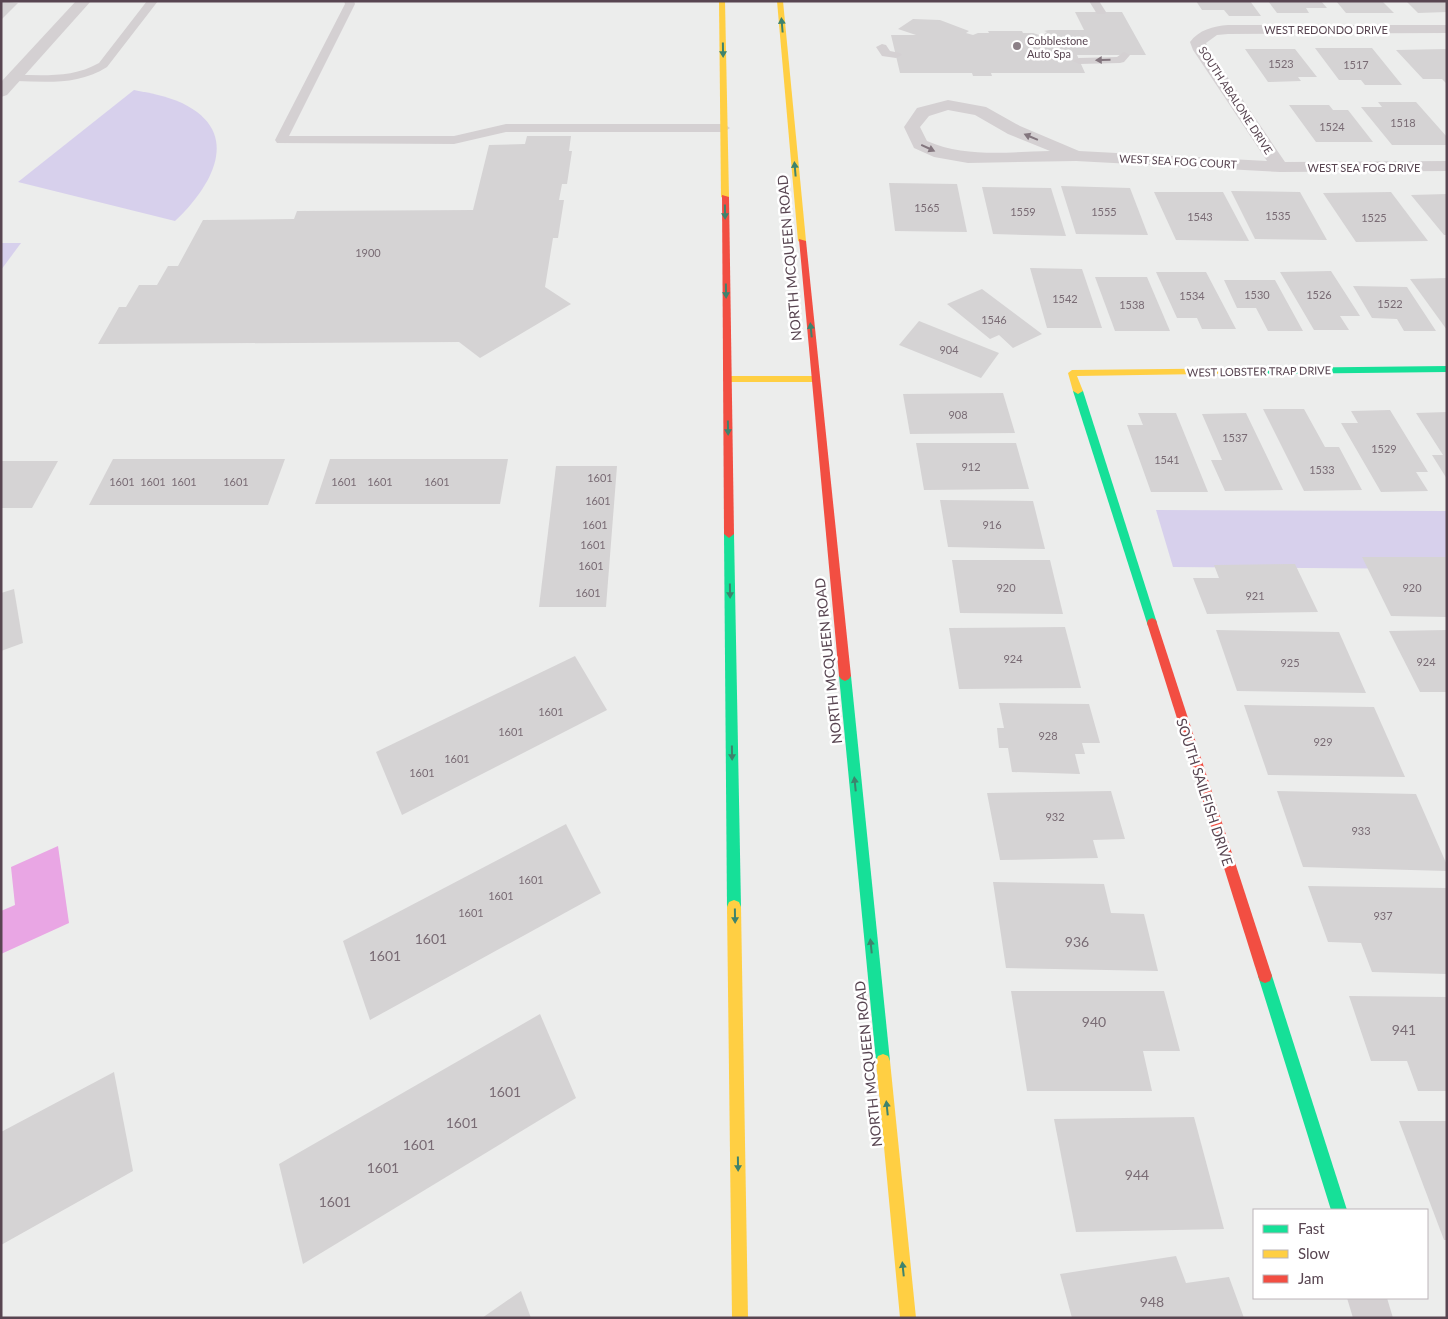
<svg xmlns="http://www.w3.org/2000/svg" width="1448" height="1319" font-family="Lato,sans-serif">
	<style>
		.green { fill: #d7d0ec }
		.water { fill: #e9a6e4 }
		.building { fill: #d5d3d4 }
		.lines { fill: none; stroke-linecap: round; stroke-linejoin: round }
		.lane { fill: #d4d0d2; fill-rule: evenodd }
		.street { fill: #d4d0d2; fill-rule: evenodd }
		.fast { fill: #16e098; fill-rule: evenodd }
		.slow { fill: #ffcf43; fill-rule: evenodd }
		.jam { fill: #f24e42; fill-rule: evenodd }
		.oneway { fill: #3e836d }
		.oneway2 { fill: #83767e }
		.poi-dot { fill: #8c8087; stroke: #fff; stroke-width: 2 }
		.labels { text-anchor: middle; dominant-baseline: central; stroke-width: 5; stroke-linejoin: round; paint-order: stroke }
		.far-street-label { font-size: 11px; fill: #584551; stroke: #fff }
		.far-poi-label { font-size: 11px; fill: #584551; stroke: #fff; text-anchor: start }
		.number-label { font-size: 11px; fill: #796b74 }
		.street-label { font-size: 14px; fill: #584551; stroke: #fff }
		.near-number-label { font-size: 14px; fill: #796b74 }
	</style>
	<rect width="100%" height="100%" fill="#ecedec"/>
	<!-- green -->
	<g class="green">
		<path d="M134,90C150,93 166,96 182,103C244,133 211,187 175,221L18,182Z"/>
		<path d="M1,243H21L1,270Z"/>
		<path d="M1156,510L1447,511V569L1173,567Z"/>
	</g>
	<!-- water -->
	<path class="water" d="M58,846L69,923L1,954V911L15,905L11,867Z"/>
	<!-- building -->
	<g class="building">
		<path d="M1,1L18,3L1,20Z"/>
		<path d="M1196,1H1250L1261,16H1229L1224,10H1202Z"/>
		<path d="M1268,1H1321L1327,8H1306L1309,13H1277Z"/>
		<path d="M1336,1H1382L1394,13H1346Z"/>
		<path d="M1406,1H1447V12L1418,13Z"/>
		<path d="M1075,12H1122L1146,55H1077L1085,73H991L992,76H973L972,73H900L891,35H916L898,29L913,19L940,20L969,31L966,33L973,35L978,33H989L988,31H1022L1023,33H1033L1042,36L1047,32L1044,31L1049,30H1084Z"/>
		<path d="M1315,48H1372L1402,85H1365L1361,80H1339Z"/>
		<path d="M1245,49H1295L1317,77H1298L1301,81L1268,82Z"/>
		<path d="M1447,49V84L1442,79H1423L1396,50Z"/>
		<path d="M1378,102H1416L1447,137V145H1392L1361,107H1382Z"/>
		<path d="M1289,105H1329L1333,110H1348L1373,142H1316Z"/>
		<path d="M527,136H571L569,151H572L567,184H562L559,200H564L558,238H553L545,287L571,304L480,358L459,342L98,344L119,307H126L139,285H157L168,266H178L203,220L294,219L297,211L473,210L489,145L525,144Z"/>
		<path d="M889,183L957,184L967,232L895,231Z"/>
		<path d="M1061,186L1130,188L1148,235L1076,234Z"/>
		<path d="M982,187L1051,188L1066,236L993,234Z"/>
		<path d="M1231,191L1300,192L1327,240L1255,239Z"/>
		<path d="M1154,192H1223L1249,241L1176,240Z"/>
		<path d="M1391,192L1428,241L1356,242L1323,193Z"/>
		<path d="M1447,194V235H1444L1411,195Z"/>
		<path d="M1030,268L1082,269L1102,328H1047Z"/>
		<path d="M1331,271L1360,316H1340L1349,330H1314L1280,272Z"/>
		<path d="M1156,272H1206L1236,329H1202L1197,318H1177Z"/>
		<path d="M1095,277H1147L1170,331H1115Z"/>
		<path d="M1447,278V330L1410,279Z"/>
		<path d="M1224,280H1275L1303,331H1268L1256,308H1237Z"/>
		<path d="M1353,286L1407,287L1436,331H1404L1397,319L1372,318Z"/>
		<path d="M982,289L1042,334L1013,348L999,335L990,339L947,304Z"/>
		<path d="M919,321L999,353L981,378L899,345Z"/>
		<path d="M1003,393L1015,433L910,434L903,394Z"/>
		<path d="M1263,409H1304L1325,447H1339L1362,490L1304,491Z"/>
		<path d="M1390,410L1428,472H1416L1428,491L1381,492L1341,423H1358L1351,411Z"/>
		<path d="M1447,412V479L1432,455H1443L1416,413Z"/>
		<path d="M1138,413H1176L1208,492H1151L1127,425H1143Z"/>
		<path d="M1246,413L1283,490L1225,491L1211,460H1222L1202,414Z"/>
		<path d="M916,443H1016L1029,489L924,490Z"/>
		<path d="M113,459H285L268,505H89Z"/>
		<path d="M330,459H508L500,504H315Z"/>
		<path d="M1,461H58L32,508H1Z"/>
		<path d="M556,466H617L606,607H539Z"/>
		<path d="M940,500L1033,501L1045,549L948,547Z"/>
		<path d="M1362,557H1447V617L1391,616Z"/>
		<path d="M952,560H1050L1063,614L960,613Z"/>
		<path d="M1295,564L1318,612L1207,614L1193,578H1219L1214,565Z"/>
		<path d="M14,589L23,643L1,651V593Z"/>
		<path d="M1065,627L1081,688L959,689L949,628Z"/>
		<path d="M1216,630L1339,632L1366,693L1237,691Z"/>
		<path d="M1447,630V692H1420L1389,631Z"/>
		<path d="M575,656L607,710L402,815L376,752Z"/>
		<path d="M999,703L1089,704L1100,743H1082L1085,754H1075L1080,774L1012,772L1008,748H999L997,728H1004Z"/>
		<path d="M1244,705L1374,707L1405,777L1268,775Z"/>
		<path d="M1111,791L1125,839L1093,840L1098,858L1000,860L987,793Z"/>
		<path d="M1277,791L1416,794L1447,865V871L1303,867Z"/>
		<path d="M566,824L601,893L370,1020L343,941Z"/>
		<path d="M993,882L1104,884L1111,913L1144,914L1158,971L1006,968Z"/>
		<path d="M1308,886L1447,888V974L1372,972L1361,943L1328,942Z"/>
		<path d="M1011,991H1164L1180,1051H1143L1152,1091H1027Z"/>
		<path d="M1349,996L1447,997V1091H1418L1407,1061H1371Z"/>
		<path d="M540,1014L576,1098L303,1264L279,1164Z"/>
		<path d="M114,1072L133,1171L1,1245V1132Z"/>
		<path d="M1194,1117L1224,1229L1076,1232L1054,1119Z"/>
		<path d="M1399,1121H1447V1240H1444Z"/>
		<path d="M1176,1256L1186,1283L1229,1277L1244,1318H1072L1060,1274Z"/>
		<path d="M521,1291L531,1318H482Z"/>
	</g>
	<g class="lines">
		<!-- lane -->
		<g class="lane">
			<path d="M147,1H158L107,67C79,85 48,82 16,81L10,78L16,75C45,75 73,78 99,63Z"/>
			<path d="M344,1H354L355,4L289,136H454L506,124H724L730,128L724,132H506L454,144L277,143L275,140L345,4Z"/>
			<path d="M1089,1H1099L1106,12L1105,14H1097Z"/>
			<path d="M882,44L886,45L890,51L900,53L902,55L896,58L882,56L876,47Z"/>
			<path d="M1124,52L1130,55L1124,62L1120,63L1079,64L1073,61L1079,58L1117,57Z"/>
		</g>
		<!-- street -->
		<g class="street">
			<path d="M76,1H91L7,95L1,97V82Z"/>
			<path d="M1228,25H1447V33L1228,34L1217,35L1206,43L1209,50L1285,162L1447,161V171L1280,172L1076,161L968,163L934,157L914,148L904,127L917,108L948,100L986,107L1020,126L1079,151L1267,161L1193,50L1190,42C1199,30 1213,26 1228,25ZM948,110L975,115L1008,134L1050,151C1008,152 966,158 927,141L920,127L929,116Z"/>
			<path d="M1347,1298H1387L1393,1318H1353Z"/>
		</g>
		<!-- fast -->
		<g class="fast">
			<path d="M1447,366V372L1263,374L1259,371L1263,368Z"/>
			<path d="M1078,388L1083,391L1157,623L1156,626H1148L1147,623L1073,391Z"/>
			<path d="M729,530L734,534L741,907L739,912L734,914L729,912L727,907L724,534Z"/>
			<path d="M845,671L849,673L851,676L890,1061L888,1066L883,1068L878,1066L876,1061L839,676L841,673Z"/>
			<path d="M1265,969L1270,971L1272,976L1347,1210H1331L1258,976L1260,971Z"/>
		</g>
		<!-- slow -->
		<g class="slow">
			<path d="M719,1H725L729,197L725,199L721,197Z"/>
			<path d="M777,1H783L806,241L802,243L798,241Z"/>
			<path d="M1263,368L1267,371L1266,373L1077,376L1083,391L1078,394L1073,391L1068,373L1072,370Z"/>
			<path d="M727,376H815L819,379L815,382H727L723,379Z"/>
			<path d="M734,900L739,902L741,907L748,1318H732L727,907L729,902Z"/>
			<path d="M883,1054L888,1056L890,1061L916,1318H900L876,1061L878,1056Z"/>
		</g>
		<!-- jam -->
		<g class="jam">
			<path d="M722,195L729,197L734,534L729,538L724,534Z"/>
			<path d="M799,239L806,241L851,676L849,679L845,681L841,679L839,676Z"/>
			<path d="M1152,618L1156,620L1157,623L1272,976L1270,981L1265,983L1260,981L1258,976L1147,623L1148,620Z"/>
		</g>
	</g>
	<!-- one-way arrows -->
	<defs><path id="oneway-solid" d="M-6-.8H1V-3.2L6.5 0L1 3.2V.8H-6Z" transform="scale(1.25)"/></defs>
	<g class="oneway">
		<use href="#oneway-solid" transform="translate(782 25) rotate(-95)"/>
		<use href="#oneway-solid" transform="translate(723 50) rotate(89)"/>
		<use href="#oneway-solid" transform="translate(795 169) rotate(-95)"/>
		<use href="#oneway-solid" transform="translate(725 212) rotate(89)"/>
		<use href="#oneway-solid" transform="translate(726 291) rotate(89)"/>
		<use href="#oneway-solid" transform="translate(811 330) rotate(-96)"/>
		<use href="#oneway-solid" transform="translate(728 428) rotate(89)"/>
		<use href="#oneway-solid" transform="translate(730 591) rotate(89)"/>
		<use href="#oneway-solid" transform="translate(732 753) rotate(89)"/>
		<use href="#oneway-solid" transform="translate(855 784) rotate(-96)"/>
		<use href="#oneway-solid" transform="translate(735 916) rotate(89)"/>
		<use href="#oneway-solid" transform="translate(871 946) rotate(-96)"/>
		<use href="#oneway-solid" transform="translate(887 1108) rotate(-96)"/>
		<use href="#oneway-solid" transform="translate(738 1164) rotate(89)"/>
		<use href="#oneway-solid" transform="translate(903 1269) rotate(-96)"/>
	</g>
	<g class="oneway2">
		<use href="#oneway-solid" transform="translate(1103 60) rotate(179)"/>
		<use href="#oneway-solid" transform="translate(1031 137) rotate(-157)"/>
		<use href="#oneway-solid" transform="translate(928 148) rotate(25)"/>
	</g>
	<!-- markers -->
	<circle class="poi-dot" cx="1017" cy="46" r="5"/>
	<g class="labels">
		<!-- far-street labels -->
		<g class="far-street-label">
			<text x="1326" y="29">WEST REDONDO DRIVE</text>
			<text transform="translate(1236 100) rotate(57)">SOUTH ABALONE DRIVE</text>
			<text transform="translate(1178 161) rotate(3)">WEST SEA FOG COURT</text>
			<text x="1364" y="167">WEST SEA FOG DRIVE</text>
			<text transform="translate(1259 371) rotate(-1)">WEST LOBSTER TRAP DRIVE</text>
		</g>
		<!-- far-poi labels -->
		<g class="far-poi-label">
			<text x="1027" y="40">Cobblestone<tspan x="1027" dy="13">Auto Spa</tspan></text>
		</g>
		<!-- number labels -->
		<g class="number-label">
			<text x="1281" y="63">1523</text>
			<text x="1356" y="64">1517</text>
			<text x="1403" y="122">1518</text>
			<text x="1332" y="126">1524</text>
			<text x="927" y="207">1565</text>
			<text x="1023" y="211">1559</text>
			<text x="1104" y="211">1555</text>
			<text x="1278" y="215">1535</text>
			<text x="1200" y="216">1543</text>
			<text x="1374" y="217">1525</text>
			<text x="368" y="252">1900</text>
			<text x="1257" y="294">1530</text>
			<text x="1319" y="294">1526</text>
			<text x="1192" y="295">1534</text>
			<text x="1065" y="298">1542</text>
			<text x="1390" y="303">1522</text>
			<text x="1132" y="304">1538</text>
			<text x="994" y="319">1546</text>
			<text x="949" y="349">904</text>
			<text x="958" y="414">908</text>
			<text x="1235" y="437">1537</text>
			<text x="1384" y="448">1529</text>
			<text x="1167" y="459">1541</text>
			<text x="971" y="466">912</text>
			<text x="1322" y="469">1533</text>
			<text x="600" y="477">1601</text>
			<text x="122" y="481">1601</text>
			<text x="153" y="481">1601</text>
			<text x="184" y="481">1601</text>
			<text x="236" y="481">1601</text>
			<text x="344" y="481">1601</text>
			<text x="380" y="481">1601</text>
			<text x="437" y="481">1601</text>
			<text x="598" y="500">1601</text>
			<text x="595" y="524">1601</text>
			<text x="992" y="524">916</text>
			<text x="593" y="544">1601</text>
			<text x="591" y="565">1601</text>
			<text x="1006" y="587">920</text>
			<text x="1412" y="587">920</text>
			<text x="588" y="592">1601</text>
			<text x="1255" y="595">921</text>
			<text x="1013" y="658">924</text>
			<text x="1426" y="661">924</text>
			<text x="1290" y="662">925</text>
			<text x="551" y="711">1601</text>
			<text x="511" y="731">1601</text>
			<text x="1048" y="735">928</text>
			<text x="1323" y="741">929</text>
			<text x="457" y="758">1601</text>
			<text x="422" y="772">1601</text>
			<text x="1055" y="816">932</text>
			<text x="1361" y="830">933</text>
			<text x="531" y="879">1601</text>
			<text x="501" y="895">1601</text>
			<text x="471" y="912">1601</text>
			<text x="1383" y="915">937</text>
		</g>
		<!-- street labels -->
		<g class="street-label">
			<text transform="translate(789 258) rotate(-95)">NORTH MCQUEEN ROAD</text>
			<text transform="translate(828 661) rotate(-96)">NORTH MCQUEEN ROAD</text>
			<text transform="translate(1205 792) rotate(72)">SOUTH SAILFISH DRIVE</text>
			<text transform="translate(868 1064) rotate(-96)">NORTH MCQUEEN ROAD</text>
		</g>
		<!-- near-number labels -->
		<g class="near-number-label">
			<text x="431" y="938">1601</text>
			<text x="1077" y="941">936</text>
			<text x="385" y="955">1601</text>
			<text x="1094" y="1021">940</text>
			<text x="1404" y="1029">941</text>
			<text x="505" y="1091">1601</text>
			<text x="462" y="1122">1601</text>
			<text x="419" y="1144">1601</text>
			<text x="383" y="1167">1601</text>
			<text x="1137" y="1174">944</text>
			<text x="335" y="1201">1601</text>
			<text x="1152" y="1301">948</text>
		</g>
	</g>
	<!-- border -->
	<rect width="1448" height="1319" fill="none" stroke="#584551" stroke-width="5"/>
	<!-- legend -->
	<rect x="1253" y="1209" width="175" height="90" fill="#ffffff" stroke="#bcb5b9"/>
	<rect x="1263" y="1225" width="25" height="8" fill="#16e098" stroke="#bcb5b9"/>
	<text x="1298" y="1234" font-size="15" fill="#584551">Fast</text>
	<rect x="1263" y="1250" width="25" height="8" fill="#ffcf43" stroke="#bcb5b9"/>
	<text x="1298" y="1259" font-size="15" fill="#584551">Slow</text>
	<rect x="1263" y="1275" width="25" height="8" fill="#f24e42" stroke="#bcb5b9"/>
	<text x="1298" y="1284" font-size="15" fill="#584551">Jam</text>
</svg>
